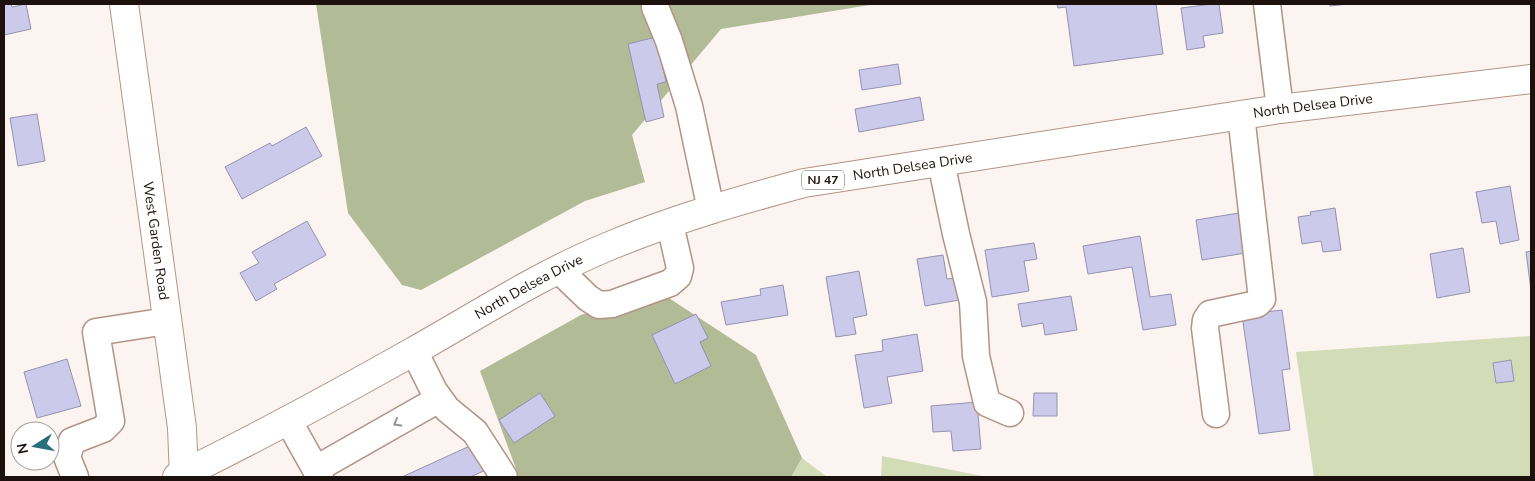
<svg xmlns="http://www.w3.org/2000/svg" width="1535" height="481" font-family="'Nunito Sans',sans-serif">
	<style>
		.green { fill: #d2dcb7 }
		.forest { fill: #b1bb96 }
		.building { fill: #cbcaea; stroke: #9492b0 }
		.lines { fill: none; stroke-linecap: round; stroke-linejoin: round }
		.minor-casing { stroke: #b39385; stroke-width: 29 }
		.major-casing { stroke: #b39385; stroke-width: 30 }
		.minor { stroke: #fff; stroke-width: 26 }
		.major { stroke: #fff; stroke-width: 28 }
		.oneway { stroke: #999492 }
		.labels { text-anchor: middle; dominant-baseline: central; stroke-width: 4.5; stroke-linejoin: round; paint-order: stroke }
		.shield { fill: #fff; stroke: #605855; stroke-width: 1 }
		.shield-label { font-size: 12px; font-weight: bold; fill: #1c110c }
		.street-label { font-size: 14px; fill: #1c110c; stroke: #fff }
	</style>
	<rect width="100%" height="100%" fill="#fbf4f0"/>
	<!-- green -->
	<g class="green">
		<path d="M1531,336V477H1314L1296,352Z"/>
		<path d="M882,456L987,477H881Z"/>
		<path d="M802,458L827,477H791Z"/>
	</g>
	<!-- forest -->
	<g class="forest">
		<path d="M316,4H876L721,29L632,135L645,182L585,201L421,290L402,285L348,213Z"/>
		<path d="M655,289L756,355L802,458L791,477H519L480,371L581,315Z"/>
	</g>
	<!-- building -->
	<g class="building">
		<path d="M4,4H11L12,7L26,4L31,29L4,35Z"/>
		<path d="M1057,4H1156L1163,54L1074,66L1066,7L1058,8Z"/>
		<path d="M1212,4H1219L1223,33L1203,36L1205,47L1187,50L1181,8Z"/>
		<path d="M1329,4H1348L1330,6Z"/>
		<path d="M656,37L666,82L657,84L664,117L646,122L628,44Z"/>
		<path d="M898,64L901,84L862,90L859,70Z"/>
		<path d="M920,97L924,120L859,132L855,109Z"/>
		<path d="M37,114L45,161L18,166L10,118Z"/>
		<path d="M306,127L322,156L242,199L225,167L270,143L272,146Z"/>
		<path d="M1510,186L1519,240L1500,244L1496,221L1482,223L1476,192Z"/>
		<path d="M1335,208L1341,250L1323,252L1321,241L1302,244L1298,217L1311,215L1310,212Z"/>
		<path d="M1239,213L1246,253L1202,260L1196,220Z"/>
		<path d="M307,221L326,255L274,284L277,289L256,301L240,273L259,263L252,252Z"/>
		<path d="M1140,236L1150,297L1171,294L1176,325L1143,330L1132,267L1088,274L1083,246Z"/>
		<path d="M1034,243L1037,259L1024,261L1029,291L992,297L985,250Z"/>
		<path d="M1463,248L1470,292L1437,298L1430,254Z"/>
		<path d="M1531,251V290L1526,252Z"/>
		<path d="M943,255L947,279L961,277L965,299L925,306L917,259Z"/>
		<path d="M859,271L867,315L853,318L856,334L836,337L826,277Z"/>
		<path d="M783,285L788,315L726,325L721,302L761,295L760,289Z"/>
		<path d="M1071,296L1077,330L1045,335L1043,323L1022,327L1018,304Z"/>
		<path d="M1282,310L1290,369L1282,370L1290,430L1259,434L1242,315Z"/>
		<path d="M696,314L708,338L700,342L711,366L675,384L652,335Z"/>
		<path d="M917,334L923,371L887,377L892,403L864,408L855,355L883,351L882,340Z"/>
		<path d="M67,359L81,406L37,418L24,372Z"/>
		<path d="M1511,360L1514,381L1496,383L1493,363Z"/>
		<path d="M540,393L555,416L514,443L499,420Z"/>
		<path d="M1034,393H1057V416H1033Z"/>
		<path d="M977,402L981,449L953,451L951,431L933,432L931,406Z"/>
		<path d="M474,444L486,470L470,477H402Z"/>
	</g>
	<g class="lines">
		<!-- minor casing -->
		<g class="minor-casing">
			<g id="minor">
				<path d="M1267,4L1280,109"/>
				<path d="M655,7L669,41L689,106L711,210"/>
				<path d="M941,162L956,234L973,302L976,356L987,403L1010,413"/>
				<path d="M559,270L588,298L599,305L612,304L670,283L678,276L680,268L670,224"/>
				<path d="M414,351L434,391L447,409L475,432L504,477"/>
				<path d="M1216,414L1205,328L1206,320L1210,314L1257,304L1262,299L1241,115"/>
				<path d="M288,420L320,477"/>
				<path d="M316,469L439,399"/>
				<path d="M75,477L67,457L72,441L103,429L111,421L96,332L167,321"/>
			</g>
		</g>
		<!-- major casing -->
		<g class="major-casing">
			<g id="major">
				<path id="s1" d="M124,4L182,428L184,477"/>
				<path id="s2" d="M177,477C257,438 336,395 414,351C478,315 539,275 607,247C671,220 737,201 804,183L1280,109L1531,79"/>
			</g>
		</g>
		<!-- minor -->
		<use href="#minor" class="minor"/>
		<!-- major -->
		<use href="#major" class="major"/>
	</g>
	<!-- one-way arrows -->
	<defs><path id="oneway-chevron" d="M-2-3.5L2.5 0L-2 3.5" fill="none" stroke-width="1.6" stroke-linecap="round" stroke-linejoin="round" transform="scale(1.25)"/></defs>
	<use class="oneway" href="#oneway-chevron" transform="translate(397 423) rotate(150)"/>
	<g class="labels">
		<!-- shield labels -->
		<rect class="shield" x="802" y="170.5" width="42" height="19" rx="4"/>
		<g class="shield-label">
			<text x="823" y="180">NJ 47</text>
		</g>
		<!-- street labels -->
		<g class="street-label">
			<text stroke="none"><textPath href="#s2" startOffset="1210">North Delsea Drive</textPath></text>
			<text stroke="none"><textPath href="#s2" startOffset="805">North Delsea Drive</textPath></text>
			<text stroke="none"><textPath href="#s1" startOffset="239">West Garden Road</textPath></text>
			<text stroke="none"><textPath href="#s2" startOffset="400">North Delsea Drive</textPath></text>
		</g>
	</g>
	<!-- border -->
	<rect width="1535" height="481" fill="none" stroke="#1c110c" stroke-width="10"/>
	<!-- north arrow -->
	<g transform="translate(35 446) rotate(259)"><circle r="24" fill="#ffffff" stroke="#a4a09e"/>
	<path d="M0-4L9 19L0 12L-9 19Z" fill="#29707c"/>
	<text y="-8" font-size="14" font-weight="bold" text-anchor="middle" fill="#1c110c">N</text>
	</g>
</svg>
